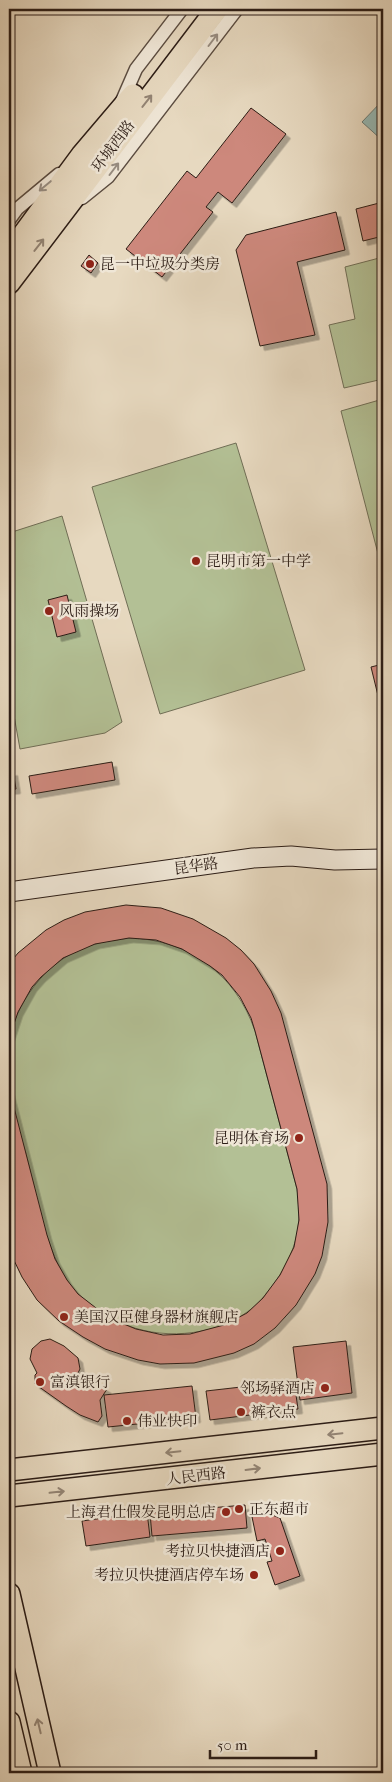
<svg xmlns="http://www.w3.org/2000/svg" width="392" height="1782" font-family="'IM FELL French Canon','Noto Serif SC',serif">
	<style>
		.green { fill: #b3c095; stroke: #706e56 }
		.water { fill: #97bab6; stroke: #6c7b76 }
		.building { fill: #cd887b; stroke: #2c1d16; filter: url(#shadow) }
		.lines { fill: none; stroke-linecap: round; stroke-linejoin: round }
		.street-casing { stroke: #5b4c40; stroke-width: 15 }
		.secondary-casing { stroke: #2c1d16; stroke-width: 21 }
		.primary-casing { stroke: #2c1d16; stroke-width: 24 }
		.street { stroke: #efe6d6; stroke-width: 12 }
		.secondary { stroke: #efe6d6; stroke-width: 19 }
		.primary { stroke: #e7d9c0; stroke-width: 21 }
		.oneway { stroke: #978c80 }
		.oneway2 { stroke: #938474 }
		.poi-dot { fill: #8f2418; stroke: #efe6d6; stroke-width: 2 }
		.labels { text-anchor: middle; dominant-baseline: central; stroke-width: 5; stroke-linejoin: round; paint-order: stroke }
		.street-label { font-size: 15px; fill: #2c1d16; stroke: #efe6d6 }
		.poi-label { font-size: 15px; fill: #2c1d16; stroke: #efe6d6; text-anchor: start }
	</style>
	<defs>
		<filter id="shadow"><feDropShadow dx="4.5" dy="4.5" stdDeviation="0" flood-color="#0004"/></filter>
	</defs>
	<rect width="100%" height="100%" fill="#e7d9c0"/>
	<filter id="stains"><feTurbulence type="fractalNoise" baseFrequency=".004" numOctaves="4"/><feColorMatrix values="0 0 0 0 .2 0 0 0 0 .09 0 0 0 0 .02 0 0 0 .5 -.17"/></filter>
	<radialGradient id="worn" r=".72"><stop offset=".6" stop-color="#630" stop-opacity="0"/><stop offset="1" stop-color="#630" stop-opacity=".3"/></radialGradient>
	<!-- green -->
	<g class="green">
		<path d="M383,257V379L344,388L329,325L355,319L345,267Z"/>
		<path d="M383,399V573L341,411Z"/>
		<path d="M236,443L305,670L160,714L92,487Z"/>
		<path d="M62,516L122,722L105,733L20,749L9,688V533Z"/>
		<path d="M129,938C189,939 236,975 255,1031L297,1189C299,1204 300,1219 297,1234C293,1253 284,1270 273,1285C265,1295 258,1305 247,1312C234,1322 218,1328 202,1331C156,1340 112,1327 78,1294C47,1263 37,1196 26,1154C20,1133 11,1110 9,1088C7,1072 9,1055 9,1039C19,996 51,956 95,944C105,941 117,940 129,938Z"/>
	</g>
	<!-- water -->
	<path class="water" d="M383,100V141L362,122Z"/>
	<!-- building -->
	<g class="building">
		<path d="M251,108L286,134L232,203L218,192L206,207L213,212L162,277L126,249L187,171L196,178Z"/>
		<path d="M383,202V236L363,241L356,209Z"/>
		<path d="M336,212L345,250L297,262L315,335L260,346L236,250L246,235Z"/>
		<path d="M89,255L98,263L91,273L81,266Z"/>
		<path d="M67,595L76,632L57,637L48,600Z"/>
		<path d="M383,664V716L371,667Z"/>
		<path d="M112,762L115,780L32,794L29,776Z"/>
		<path d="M13,771L16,789L9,790V772Z"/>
		<path d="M126,905L161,908L193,919L226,938L241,950L254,964L271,991L281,1013L327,1184L328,1222L322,1256L315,1274L296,1305L275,1328L254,1344L234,1353L194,1363L160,1364L138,1360L105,1349L83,1337L59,1321L37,1300L22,1277L9,1250V1088L47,1235L55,1259L67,1280L78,1294L109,1318L136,1329L163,1335L190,1334L224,1325L247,1313L263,1298L280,1275L294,1247L299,1220L297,1189L255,1031L251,1018L240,997L222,975L210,966L182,949L156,940L129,938L95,944L63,958L41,977L32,987L18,1012L9,1039V964L18,953L46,930L64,920L85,912Z"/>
		<path d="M50,1339L64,1346L78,1358L80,1369L78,1373L107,1389L100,1400L102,1416L98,1422L80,1415L66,1406L35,1384V1375L37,1373L30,1359L32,1349L41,1341Z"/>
		<path d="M346,1341L352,1393L300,1400L293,1347Z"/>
		<path d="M294,1381L298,1409L210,1420L206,1391Z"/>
		<path d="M192,1386L196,1418L108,1427L104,1395Z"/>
		<path d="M245,1505L247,1528L152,1536L150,1513Z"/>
		<path d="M259,1510L280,1518L300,1576L275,1585L267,1562L272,1561L265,1539L257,1541L251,1512Z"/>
		<path d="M147,1512L150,1537L86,1546L82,1521Z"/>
	</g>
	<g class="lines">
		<!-- street casing -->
		<g class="street-casing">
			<g id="street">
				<path d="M122,101L136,69L182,9"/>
				<path d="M82,198L108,177L237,9"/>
				<path d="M9,220L17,209L59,174"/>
			</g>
		</g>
		<!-- secondary casing -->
		<g class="secondary-casing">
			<path id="secondary" d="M9,892L253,858L291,856L335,860L383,859"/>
		</g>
		<!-- primary casing -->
		<g class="primary-casing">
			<g id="primary">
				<path d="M9,254L82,155L133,95"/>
				<path d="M9,283L217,9"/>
				<path d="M9,1470L383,1428"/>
				<path d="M9,1496L383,1454"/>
				<path d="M9,1594L50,1773"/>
				<path d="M9,1722L21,1773"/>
			</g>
		</g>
		<!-- street -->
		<use href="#street" class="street"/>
		<!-- secondary -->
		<use href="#secondary" class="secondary"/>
		<!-- primary -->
		<use href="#primary" class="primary"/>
	</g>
	<!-- one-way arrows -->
	<defs><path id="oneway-shaft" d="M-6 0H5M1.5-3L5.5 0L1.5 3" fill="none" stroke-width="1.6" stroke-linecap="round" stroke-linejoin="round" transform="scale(1.25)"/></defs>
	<g class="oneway">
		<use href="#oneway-shaft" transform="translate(213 40) rotate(-53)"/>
		<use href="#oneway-shaft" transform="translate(114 169) rotate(-53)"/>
		<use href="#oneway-shaft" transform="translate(45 186) rotate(140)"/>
	</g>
	<g class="oneway2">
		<use href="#oneway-shaft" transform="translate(147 101) rotate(-52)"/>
		<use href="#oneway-shaft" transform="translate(39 245) rotate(-52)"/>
		<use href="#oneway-shaft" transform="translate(335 1434) rotate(174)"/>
		<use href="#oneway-shaft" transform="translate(173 1452) rotate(174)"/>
		<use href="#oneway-shaft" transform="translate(253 1469) rotate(-7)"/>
		<use href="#oneway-shaft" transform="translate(57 1492) rotate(-6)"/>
		<use href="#oneway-shaft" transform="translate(39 1726) rotate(-103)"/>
	</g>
	<!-- markers -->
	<g class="poi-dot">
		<circle cx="90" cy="264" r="5"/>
		<circle cx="196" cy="561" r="5"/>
		<circle cx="49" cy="611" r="5"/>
		<circle cx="299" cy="1138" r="5"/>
		<circle cx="64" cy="1317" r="5"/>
		<circle cx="40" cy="1382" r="5"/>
		<circle cx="325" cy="1388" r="5"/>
		<circle cx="241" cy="1412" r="5"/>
		<circle cx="127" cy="1421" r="5"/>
		<circle cx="239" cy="1509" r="5"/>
		<circle cx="226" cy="1512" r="5"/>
		<circle cx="280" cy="1551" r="5"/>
		<circle cx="254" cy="1575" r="5"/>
	</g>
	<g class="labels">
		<!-- street labels -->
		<g class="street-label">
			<text transform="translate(113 146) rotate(-53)">环城西路</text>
			<text transform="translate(196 866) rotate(-8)">昆华路</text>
			<text transform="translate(196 1476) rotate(-7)">人民西路</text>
		</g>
		<!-- poi labels -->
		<g class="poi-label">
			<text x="100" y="264">昆一中垃圾分类房</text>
			<text x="206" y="561">昆明市第一中学</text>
			<text x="59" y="611">风雨操场</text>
			<text x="289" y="1138" text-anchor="end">昆明体育场</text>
			<text x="74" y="1317">美国汉臣健身器材旗舰店</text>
			<text x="50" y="1382">富滇银行</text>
			<text x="315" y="1388" text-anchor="end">邻场驿酒店</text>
			<text x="251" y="1412">裤衣点</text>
			<text x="137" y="1421">伟业快印</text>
			<text x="249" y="1509">正东超市</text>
			<text x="216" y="1512" text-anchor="end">上海君仕假发昆明总店</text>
			<text x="270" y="1551" text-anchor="end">考拉贝快捷酒店</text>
			<text x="244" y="1575" text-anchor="end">考拉贝快捷酒店停车场</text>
		</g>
	</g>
	<!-- margin -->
	<rect width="392" height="1782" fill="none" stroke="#e7d9c0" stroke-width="30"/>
	<rect x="10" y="10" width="372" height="1762" fill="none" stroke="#2c1d16" stroke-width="2.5"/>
	<rect x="15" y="15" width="362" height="1752" fill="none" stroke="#2c1d16"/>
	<!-- scale -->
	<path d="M210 1750v8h106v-8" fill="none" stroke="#2c1d16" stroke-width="2.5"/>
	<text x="217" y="1750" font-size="15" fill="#2c1d16" stroke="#efe6d6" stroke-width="4" paint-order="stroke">50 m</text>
	<rect width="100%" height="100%" filter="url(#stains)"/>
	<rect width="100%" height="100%" fill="url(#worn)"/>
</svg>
